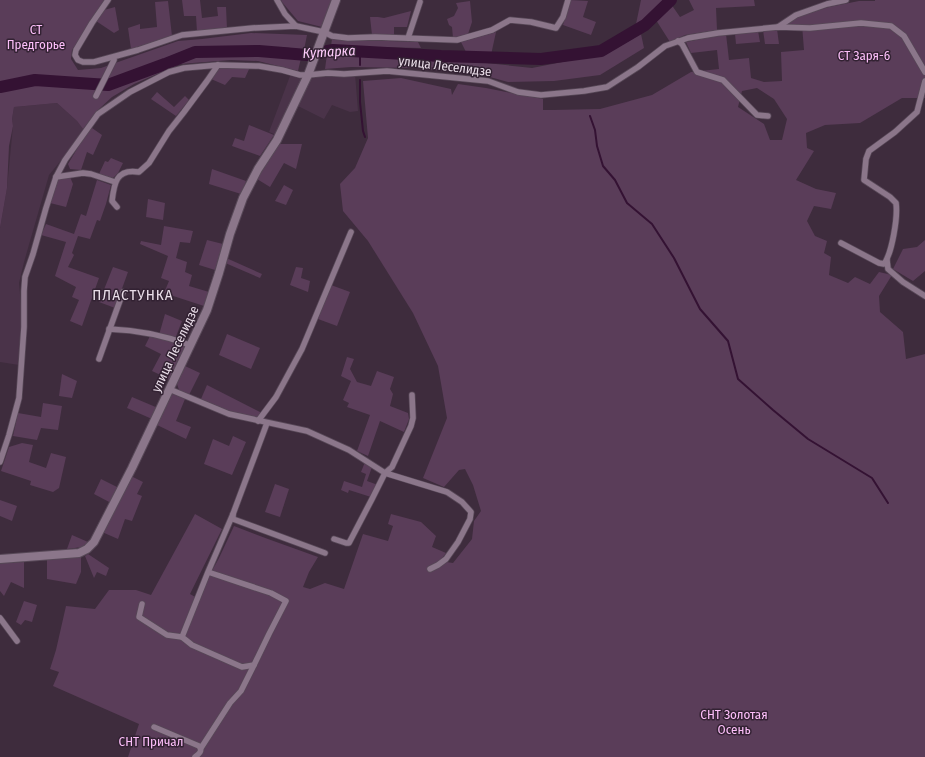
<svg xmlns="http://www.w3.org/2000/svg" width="925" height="757" font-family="'Fira Sans Condensed',sans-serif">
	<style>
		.built { fill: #4a3349 }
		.green { fill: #5a3d59; fill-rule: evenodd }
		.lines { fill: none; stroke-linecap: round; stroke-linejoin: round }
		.stream { stroke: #341233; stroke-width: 2 }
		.river { stroke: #341233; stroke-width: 12 }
		.street-casing { stroke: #574857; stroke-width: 7 }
		.secondary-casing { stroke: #574857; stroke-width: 10 }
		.street { stroke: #8b768a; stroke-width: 5.5 }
		.secondary { stroke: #8b768a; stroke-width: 8 }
		.labels { text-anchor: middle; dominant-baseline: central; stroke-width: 3; stroke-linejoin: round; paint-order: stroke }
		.park-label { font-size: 13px; fill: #fdbffa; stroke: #323 }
		.street-label { font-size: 13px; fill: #e9dde8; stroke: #323 }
		.water-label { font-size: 14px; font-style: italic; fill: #feccfb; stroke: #323 }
		.quarter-label { font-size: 15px; letter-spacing: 1px; fill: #e9dde8; stroke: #323 }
	</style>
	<rect width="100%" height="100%" fill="#3e2c3d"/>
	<!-- built -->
	<g class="built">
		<path d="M355,74L358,111L350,112L332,105L324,119L298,106L282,137L269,132L290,76L297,77H315L333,75Z"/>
		<path d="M57,103L77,121L83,129L71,148L49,175L24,262L19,283L22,316L19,365L0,362V228L7,188L13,126L12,119L14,107Z"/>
	</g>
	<!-- green -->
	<g class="green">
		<path d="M0,0H106L72,50L71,59L78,70L101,68L178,41L202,39L251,33L307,35L304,50L284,47L205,46L183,52L112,78L97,79L36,78L0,84Z"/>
		<path d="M182,0H200L202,18L218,16L217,7H226L227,29L197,32L196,16H184Z"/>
		<path d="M281,0H332L322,27L298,21L282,2Z"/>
		<path d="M570,0L588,1L583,17L596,22L591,35L563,25Z"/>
		<path d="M641,0H665L641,24H636Z"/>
		<path d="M689,0H754L755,6L716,8L717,30L685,35L670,42L656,20L671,4L680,17L694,10Z"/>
		<path d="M875,0H925V98H902L860,123L825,125L806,133L807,148L814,151L796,180L816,189L836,193L831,209L814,206L807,221L815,236L827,241L824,253L831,257L829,275L848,283L855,277L870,284L879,272L892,275L879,296L880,312L903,332L906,359L925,354V757H128L139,724L53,686L59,672L50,669L56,650L66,606L95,609L109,590H136L151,595L195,514L222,529L190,594L197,598L219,558L234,526L268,539L318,557L309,572L303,587L310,589L325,583L344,589L363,534L388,541L393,526L388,524L391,514L421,522L436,536L432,547L446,553L440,561L453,563L472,539L474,521L481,511L473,485L465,469L459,470L444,487L423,478L447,418L438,366L413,313L368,241L343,211L340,184L355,168L368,138L363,81L401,78L451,89L452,95L458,84L486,88L543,99V110H552L600,109L652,95L691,72L719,69L717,50L691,53L686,42L726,34L729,60L749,58L751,78L764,82L782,81L781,52L804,50L802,25H785L796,17L829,7L859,1H875ZM757,88L774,99L787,119L782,140H770L764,124L738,107L742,91Z"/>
		<path d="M168,1L172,36L131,49L128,28L140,24V29L157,27L155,2Z"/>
		<path d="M470,1L472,22L468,34L453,38L452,27L449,25L447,19L454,16L458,8L456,3Z"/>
		<path d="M115,7L119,30L114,33L96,21L104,10Z"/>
		<path d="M411,11L407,27H394V36L372,35L370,17H378L384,18Z"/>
		<path d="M777,29L779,44H765L763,30Z"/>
		<path d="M758,31L760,42L736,44L735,34Z"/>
		<path d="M496,32L491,55L467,54L461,42Z"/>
		<path d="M641,34L644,48L600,75L554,81L508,82L479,74L413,68L351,67L325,69L327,54L336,53L477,62L532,68L608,53Z"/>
		<path d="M332,39L418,42L421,48L331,46Z"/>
		<path d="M194,54H257L301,58L298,71L258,61L231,60L180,64L134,84L112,97L98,110L83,129L77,121L57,103L14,107L12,119L13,126L9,146L7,188L0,228V91L34,84L59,87L90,88L105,90L120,83Z"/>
		<path d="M219,67H250L245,78L232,77L225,85L211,79Z"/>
		<path d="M157,92L174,107L185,96L189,100L176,116L151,99Z"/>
		<path d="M249,125L274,135L260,156L232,146L235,138L244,141Z"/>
		<path d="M92,128L102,135L93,155L87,152L81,170L70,169L68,164L86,134Z"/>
		<path d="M278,144H302L296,169L284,163L270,187L257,179Z"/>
		<path d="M111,158L123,163L118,173L113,178L99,174L105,161L108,162Z"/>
		<path d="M212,169L246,181L241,194L209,184Z"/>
		<path d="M70,177L73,184L66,207L50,203L58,178Z"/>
		<path d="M97,180L111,185L106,204L100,221L97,220L90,239L78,236L72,253L74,255L68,267L99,278L82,326L70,321L79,300L72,297L76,287L55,276L66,242L41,235L46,224L74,234L81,214L86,216Z"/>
		<path d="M284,185L293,190L286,205L275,201Z"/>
		<path d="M148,199L165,203L163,220L146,217Z"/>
		<path d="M164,226L193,231L190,243L180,242L176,258L187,262L185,272L192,275L189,286L209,292L204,306L164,293L169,281L161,278L168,256L140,244L141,241L161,245Z"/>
		<path d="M207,240L223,244L215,270L199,265Z"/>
		<path d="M925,240V271L913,281L893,269L903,249L917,247Z"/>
		<path d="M224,257L262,274L260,278L223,262Z"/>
		<path d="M113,267L128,272L115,308L99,302Z"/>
		<path d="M296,267L303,268L301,278L310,281L308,292L290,285Z"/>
		<path d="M331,285L350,292L337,326L318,319Z"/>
		<path d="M165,314L182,321L175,339L159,335Z"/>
		<path d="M227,334L260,348L251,369L219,355Z"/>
		<path d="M150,336L187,346L171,380L152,371L161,354L145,346Z"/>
		<path d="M347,357L354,359L350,369L357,382L371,386L377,371L394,377L390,389L393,394L390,406L408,413L409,419L404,432L380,421L368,456L357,451L370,415L347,407L349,403L343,400L351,381L341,376Z"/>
		<path d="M185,366L200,373L189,395L179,390L177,384Z"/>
		<path d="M62,374L77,381L72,398L59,396Z"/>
		<path d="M207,385L262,413L258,419L229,411L201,399Z"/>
		<path d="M171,393L185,399L176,421L191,427L186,439L155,424Z"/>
		<path d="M132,397L158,408L152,419L127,408Z"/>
		<path d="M43,403L62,406L58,430L41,428L37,440L13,436L18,413L41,417Z"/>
		<path d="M233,436L246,442L232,475L204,464L213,439L229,446Z"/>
		<path d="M22,443L33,445L29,462L46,468L51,453L66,457L59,488L53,492L30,485L31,481L1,471L9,447Z"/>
		<path d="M365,462L372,467L367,481L378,485L371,497L349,490L348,493L341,490L344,481L362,487L366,474L361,472Z"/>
		<path d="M131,476L143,482L137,494L142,496L132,521L125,519L118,539L102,532Z"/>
		<path d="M101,479L119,488L111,503L94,494Z"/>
		<path d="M275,484L289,489L280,517L265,512Z"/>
		<path d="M0,500L17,506L12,521L0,516Z"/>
		<path d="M72,535L88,542L82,547L67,549Z"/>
		<path d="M88,554L109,568L106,576L97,572L94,578L85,556Z"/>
		<path d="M81,557V572L76,584L47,579V558Z"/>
		<path d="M24,562V588L11,582L4,596L0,591V563Z"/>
		<path d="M24,601L37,605L32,622L25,620L21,625L16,622Z"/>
	</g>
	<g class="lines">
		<!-- stream -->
		<g class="stream">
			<path d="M360,51V65"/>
			<path d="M360,80V102L363,131L365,137"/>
			<path d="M590,116L595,130L597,146L603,166L615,180L627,203L652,224L674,258L700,309L728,341L738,379L773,410L808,439L872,478L888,503"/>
		</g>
		<!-- river -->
		<path class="river" d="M0,87L35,80L108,85L165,64L195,52L259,51L307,55L333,50L441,56L541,59L601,51L645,25L671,0"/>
		<!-- street casing -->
		<g class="street-casing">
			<g id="street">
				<path d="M108,0L92,23L76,50L75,55L78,60L83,62H94L138,50L182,35L253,28L296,26L324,32L332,36L348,38L375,37L457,40L492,30L510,20L531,22L556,28L563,17L568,0"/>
				<path d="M277,0L285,14L296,26"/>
				<path d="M778,27L796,15L827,4L846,0"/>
				<path d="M408,38L420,2"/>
				<path d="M678,41L682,44L697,72L723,80L757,115L768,116"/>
				<path d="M96,96L114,60"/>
				<path d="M56,177L83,173L91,174L115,182"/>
				<path d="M117,207L112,201C114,184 116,168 139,172L149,163L169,131L184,112L207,81L218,65"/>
				<path d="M841,243L879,263L884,264C892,253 898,217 896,203L890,197L864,180L866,159L869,151L895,132L917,112L925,81"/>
				<path d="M887,260L888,269L903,282L925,296"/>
				<path d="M109,329C135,330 166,336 190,345"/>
				<path d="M99,359L123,292"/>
				<path d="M169,389L229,414L307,431L349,450L385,473L372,499L349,543H346L334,539"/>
				<path d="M258,421L276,397L302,349L351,232"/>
				<path d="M267,423L233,514V519L325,553"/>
				<path d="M0,462L9,435L19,398L24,327V291L25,277L33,254L46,208L56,177L65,160L98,114L130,92L169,72L184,68L218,65L259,66L282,70L300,75H308L328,73L344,74L387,71L488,81L518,92L541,95L584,91L607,87L638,67L665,46L688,38L718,33L778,27L810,28L861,23L891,26L904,36L925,72"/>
				<path d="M385,473L447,492L462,502L471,512L470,519L458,542L446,559L438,565L430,569"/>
				<path d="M385,473L392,467L411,426L413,418L412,395"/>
				<path d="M208,572L271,593L286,601L269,634L254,665L242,667L192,645L182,637L208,572L233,514"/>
				<path d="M142,604L139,617L167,635L182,637"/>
				<path d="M0,618L17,641"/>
				<path d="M154,727L199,746C203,751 199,754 195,757"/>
				<path d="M201,748L230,703L241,691L254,665"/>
			</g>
		</g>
		<!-- secondary casing -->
		<g class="secondary-casing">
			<path id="secondary" d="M0,559L79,553L87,549L94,542L132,468L207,310L219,273L230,234L243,198L258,169L277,140L308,75L336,0"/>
		</g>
		<!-- street -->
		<use href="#street" class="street"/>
		<!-- secondary -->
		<use href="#secondary" class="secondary"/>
	</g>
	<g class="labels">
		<!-- park labels -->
		<g class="park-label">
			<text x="36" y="29">СТ<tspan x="36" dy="15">Предгорье</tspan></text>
			<text x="864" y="55">СТ Заря-6</text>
			<text x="734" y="714">СНТ Золотая<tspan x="734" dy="15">Осень</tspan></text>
			<text x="151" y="741">СНТ Причал</text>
		</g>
		<!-- street labels -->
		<g class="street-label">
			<text transform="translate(445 66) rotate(7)">улица Леселидзе</text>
			<text transform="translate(175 349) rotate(-65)">улица Леселидзе</text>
		</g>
		<!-- water labels -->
		<g class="water-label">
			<text transform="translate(329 52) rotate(-3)">Кутарка</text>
		</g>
		<!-- quarter labels -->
		<g class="quarter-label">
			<text x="133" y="295">ПЛАСТУНКА</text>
		</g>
	</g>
</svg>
